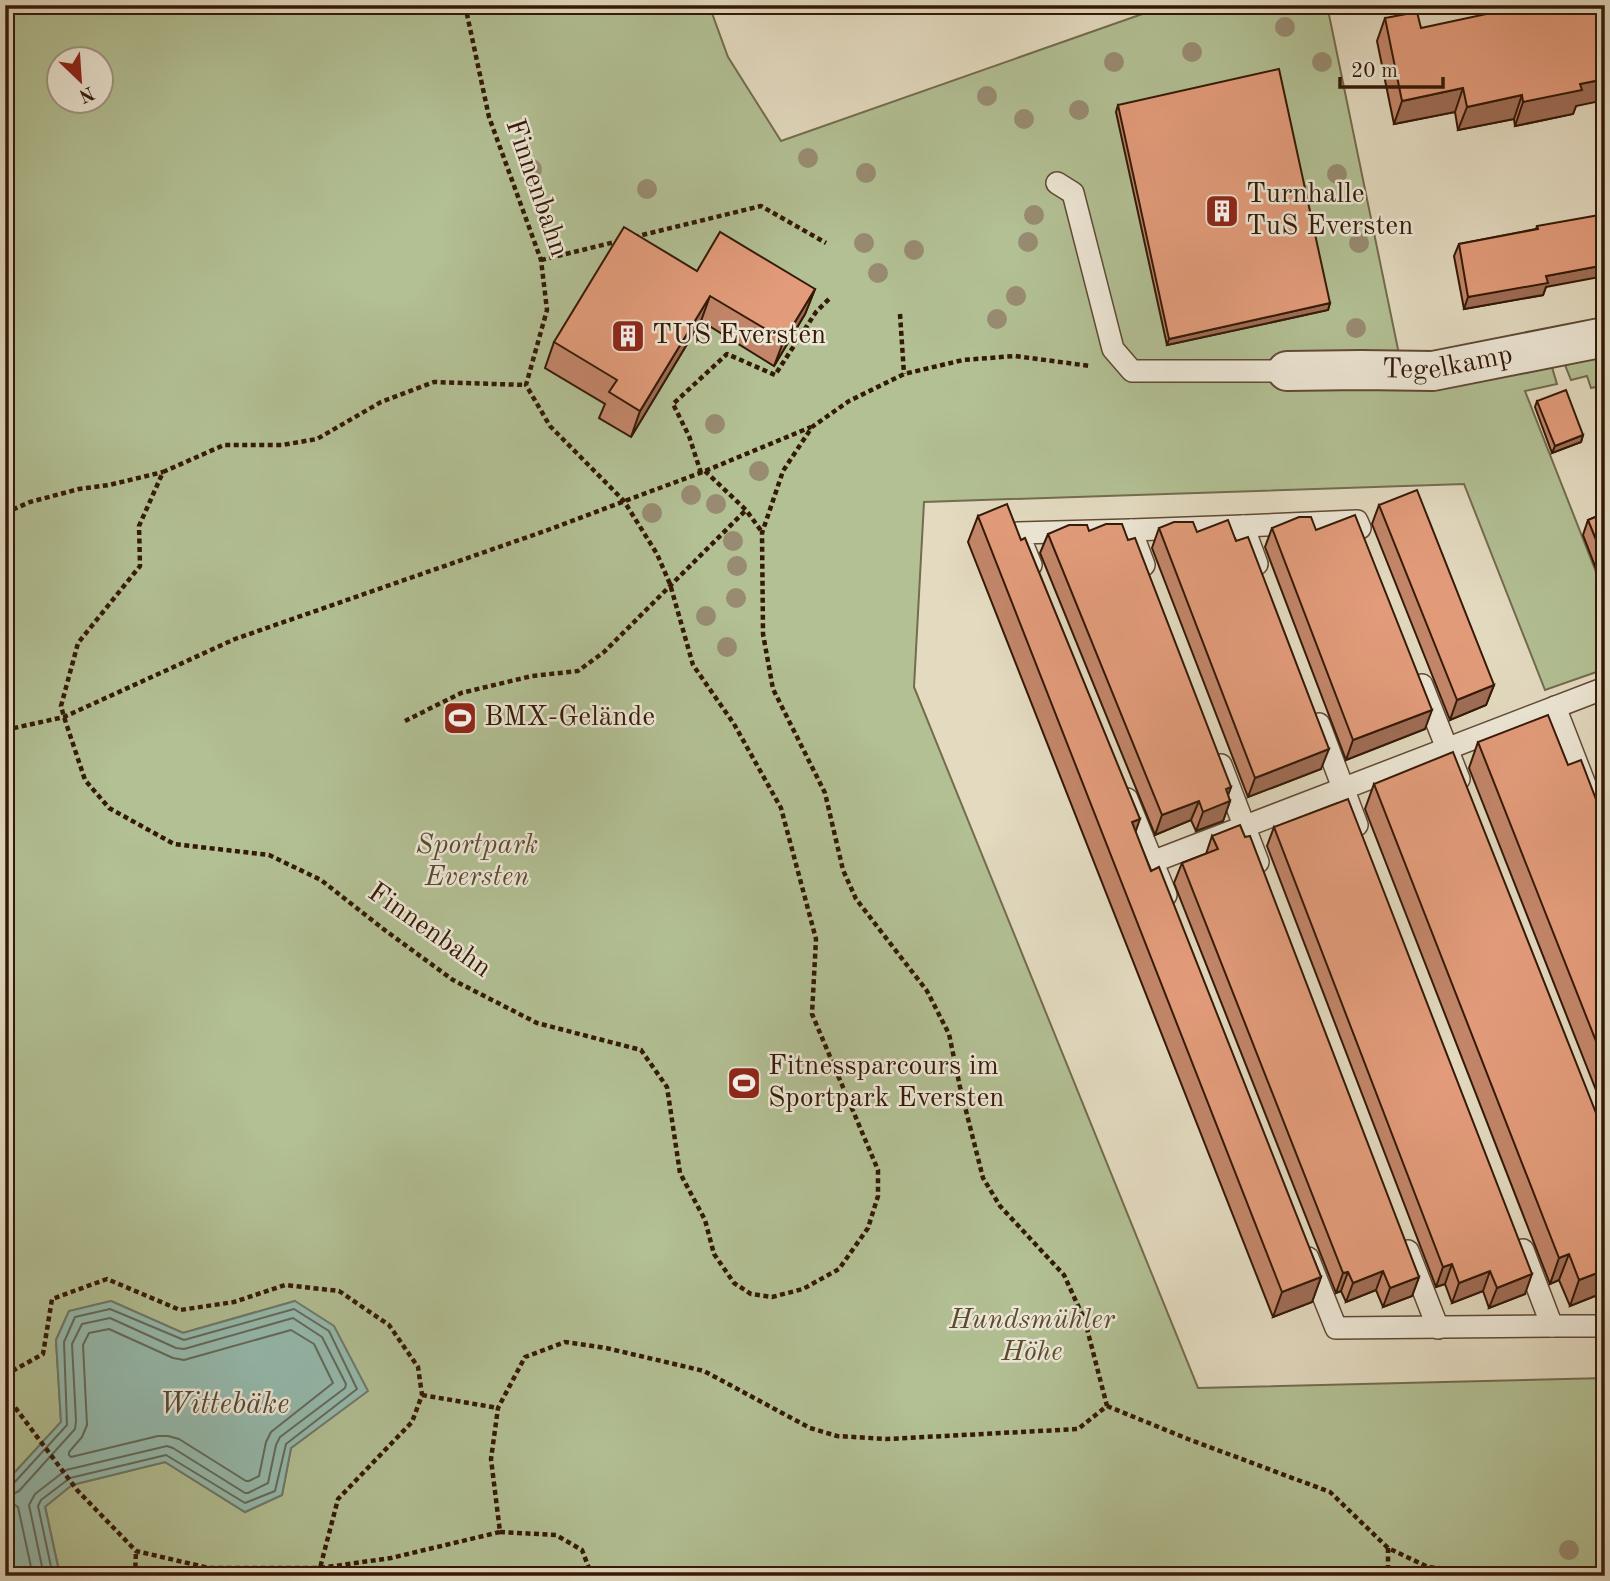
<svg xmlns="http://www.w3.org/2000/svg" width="1610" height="1581" font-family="'Old Standard TT',serif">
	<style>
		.green { fill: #b2c094; stroke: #736c4e; stroke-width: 2; fill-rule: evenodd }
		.water { fill: #95bbaf; stroke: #6e7a6c; stroke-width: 2 }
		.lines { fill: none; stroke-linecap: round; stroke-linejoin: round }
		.shore { stroke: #646a5b; stroke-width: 2 }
		.lane-casing { stroke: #604935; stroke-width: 24 }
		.street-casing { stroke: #604935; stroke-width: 42 }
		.path { stroke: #341907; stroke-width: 4.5; stroke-dasharray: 5 3.5; stroke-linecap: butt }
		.lane { stroke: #ede7d6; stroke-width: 21 }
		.street { stroke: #ede7d6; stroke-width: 38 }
		.tree { fill: #988b71 }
		.wall { fill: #c3866a; stroke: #341907; stroke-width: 2 }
		.shaded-wall { fill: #9f6d56; stroke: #341907; stroke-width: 2 }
		.building { fill: #e39c7b; stroke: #341907; stroke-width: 2 }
		.labels { text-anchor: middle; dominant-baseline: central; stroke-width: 5; stroke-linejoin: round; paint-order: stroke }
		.street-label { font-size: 28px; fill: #341907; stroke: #ede7d6 }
		.poi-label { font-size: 28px; fill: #341907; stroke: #ede7d6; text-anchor: start }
		.park-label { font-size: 28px; font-style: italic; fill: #5a4b31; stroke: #ede7d6 }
		.water-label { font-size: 30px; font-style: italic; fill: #514a39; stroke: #ede7d6 }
	</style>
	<rect width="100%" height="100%" fill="#e3dac0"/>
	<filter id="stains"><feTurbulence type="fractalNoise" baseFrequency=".00286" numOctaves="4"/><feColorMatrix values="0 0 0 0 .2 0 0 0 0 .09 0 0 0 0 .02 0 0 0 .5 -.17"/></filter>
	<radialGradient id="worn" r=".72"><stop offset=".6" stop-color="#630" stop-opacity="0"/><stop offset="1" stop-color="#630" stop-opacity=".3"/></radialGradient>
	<!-- green -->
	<g class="green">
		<path d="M5,5H709L728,57L781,141L1148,12V5H1327L1400,359L1551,364L1557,384L1525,391L1605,595V669L1545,690L1464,484L924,502L914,687L1198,1388L1605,1378V1576H60L45,1506L72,1485L165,1462L245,1512L282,1495L291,1448L367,1391L295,1301L183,1333L111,1301L69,1311L56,1340L61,1422L5,1483ZM60,60H102V102H60Z"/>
		<path d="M1605,351V385L1591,388L1587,376L1571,380L1563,360Z"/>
	</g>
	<!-- water -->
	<path class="water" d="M111,1301L183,1333L295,1301L334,1326L368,1391L291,1448L282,1495L245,1512L165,1462L72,1485L45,1507L60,1576H7L5,1572V1483L61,1422L56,1340L69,1311Z"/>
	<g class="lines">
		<!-- shore -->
		<g class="shore">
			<path d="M109,1329L173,1358L184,1360L291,1330L314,1344L333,1383L271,1432L266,1442L259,1476L249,1481H246L179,1439L168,1436H158L71,1457L69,1455V1452L82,1437L87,1425L83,1345L89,1333Z"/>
			<path d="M5,1487L13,1484L67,1425L64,1342L75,1317L110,1309L184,1340L294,1309L329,1331L357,1389L286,1444L275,1491L245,1503L166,1455L70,1478L41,1500L38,1506L53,1576"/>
			<path d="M5,1495L13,1494L19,1491L75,1429L76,1421L72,1344L82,1324L110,1318L176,1348L184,1349L293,1318L322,1337L346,1384L345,1388L280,1437L276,1445L268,1483L248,1493H245L173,1448L167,1446L66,1470L35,1494L29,1505L44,1576"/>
			<path d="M5,1506L15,1505L18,1507L33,1576"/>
		</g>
		<!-- lane casing -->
		<g class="lane-casing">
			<g id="lane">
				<path d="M1057,183L1073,193L1113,349L1132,371H1287"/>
				<path d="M1243,526L1357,521L1360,528"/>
				<path d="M1131,530L1243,526L1257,564"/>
				<path d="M1031,565L1018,533L1131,530L1144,565"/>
				<path d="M1422,685L1459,779"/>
				<path d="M1555,707L1605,836"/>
				<path d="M1319,724L1357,825"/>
				<path d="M1221,765L1258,862"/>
				<path d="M1127,799L1166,895"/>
				<path d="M1152,862L1605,688"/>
				<path d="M1523,1250L1552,1326H1605"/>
				<path d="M1408,1251L1438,1328"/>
				<path d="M1308,1258L1336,1328L1552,1326"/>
			</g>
		</g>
		<!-- street casing -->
		<g class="street-casing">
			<g id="street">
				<path id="s1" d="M1287,371L1361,370L1433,371L1605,337"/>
			</g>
		</g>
		<!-- path -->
		<g class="path">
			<path d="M465,5L489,117L541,260L547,310L526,385L550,426L624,501L657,554L670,584L693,665L734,724L781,808L816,939L812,1014L878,1170V1196L868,1228L839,1269L803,1289L772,1297L751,1294L734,1283L714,1254L705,1220L680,1173L667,1087L641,1050L537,1023L453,980L386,931L321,880L269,855L174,844L109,808L85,780L64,717L61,706L78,643L140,566L139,526L163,472L224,445H282L317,439L381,402L434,382L526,385"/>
			<path d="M634,237L761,206L826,243"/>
			<path d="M541,260L619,241"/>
			<path d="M900,314L904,374"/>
			<path d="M705,471L746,510L762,532"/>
			<path d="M701,473L689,436L673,404L727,354L775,375L816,312L831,297"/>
			<path d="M5,513L30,502L79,489L109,485L163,472"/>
			<path d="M405,721L461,693L532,676L578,671L604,652L746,510"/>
			<path d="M5,730L64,717L235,639L545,531L705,471L811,427"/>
			<path d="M5,1375L43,1354L52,1299L107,1279L180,1310L234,1302L285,1285L339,1291L389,1325L418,1367L422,1395L412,1422L338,1499L320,1568"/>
			<path d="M5,1394L77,1490L136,1551L209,1568H320L391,1558L500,1532L491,1459L498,1408L525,1357L565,1342L606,1348L704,1371L810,1428L837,1436L887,1439L1078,1429L1107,1406L1085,1321L1064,1275L1000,1206L983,1178L960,1087L949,1034L927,991L856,899L843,870L825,793L773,689L763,634L762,533L783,471L812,427L849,401L904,374L963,360L1015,356L1090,366"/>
			<path d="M422,1395L498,1408"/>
			<path d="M1107,1406L1188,1439L1330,1492L1388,1548L1428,1567L1488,1573L1590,1570L1605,1566"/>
			<path d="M500,1532L556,1535L582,1550L592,1576"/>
			<path d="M1388,1548V1576"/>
			<path d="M135,1576L136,1551"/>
		</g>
		<!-- lane -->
		<use href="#lane" class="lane"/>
		<!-- street -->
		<use href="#street" class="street"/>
	</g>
	<!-- trees -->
	<g class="tree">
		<circle cx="1285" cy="27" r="10"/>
		<circle cx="1192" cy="52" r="10"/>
		<circle cx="1114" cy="62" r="10"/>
		<circle cx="1322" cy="62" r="10"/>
		<circle cx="987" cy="96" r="10"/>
		<circle cx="1079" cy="110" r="10"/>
		<circle cx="1024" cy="119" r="10"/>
		<circle cx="808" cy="158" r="10"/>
		<circle cx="532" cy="169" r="10"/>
		<circle cx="866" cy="173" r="10"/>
		<circle cx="1337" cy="174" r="10"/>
		<circle cx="647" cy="189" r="10"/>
		<circle cx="1034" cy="215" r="10"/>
		<circle cx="1028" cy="242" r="10"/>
		<circle cx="864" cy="243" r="10"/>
		<circle cx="1359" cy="243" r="10"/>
		<circle cx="914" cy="250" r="10"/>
		<circle cx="878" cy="273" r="10"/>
		<circle cx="1016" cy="296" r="10"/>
		<circle cx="997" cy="319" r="10"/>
		<circle cx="1356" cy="328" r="10"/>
		<circle cx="715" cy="424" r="10"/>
		<circle cx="759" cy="471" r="10"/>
		<circle cx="691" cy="495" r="10"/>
		<circle cx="716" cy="504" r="10"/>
		<circle cx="652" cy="513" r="10"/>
		<circle cx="733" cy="541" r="10"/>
		<circle cx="737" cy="566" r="10"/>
		<circle cx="736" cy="598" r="10"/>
		<circle cx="706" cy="616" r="10"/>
		<circle cx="727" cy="647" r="10"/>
		<circle cx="1569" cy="1550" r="10"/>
	</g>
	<!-- wall -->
	<g class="wall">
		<path d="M1385,18L1421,28L1576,106L1573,114L1515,126L1514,119L1458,130L1455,112L1394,124L1377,41Z"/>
		<path d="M1118,105L1330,303L1328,310L1167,345L1116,112Z"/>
		<path d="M1537,226L1546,287L1543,295L1464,309L1454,256L1459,244L1536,229Z"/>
		<path d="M697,271L815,289L805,314L774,366L701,321L631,437L599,418L605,404L545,368L554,342Z"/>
		<path d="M1537,401L1583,435L1581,442L1552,453L1535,407Z"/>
		<path d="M1379,505L1494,685L1486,705L1450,720L1372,524Z"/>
		<path d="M1605,513V592L1583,535L1588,520Z"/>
		<path d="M978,516L1135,832L1321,1277L1312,1302L1273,1317L968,542Z"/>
		<path d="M1159,528L1197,532L1321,769L1248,797L1152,548Z"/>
		<path d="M1272,528L1316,530L1425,729L1346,760L1265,547Z"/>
		<path d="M1089,531L1231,787L1228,795L1230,801L1223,821L1196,831L1191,820L1155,835L1040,553L1048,534Z"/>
		<path d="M1478,742L1568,765L1605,819V1113L1469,768Z"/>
		<path d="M1605,752V799L1596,776Z"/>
		<path d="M1374,784L1605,1132V1306L1600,1294L1570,1306L1559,1280L1550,1284L1365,809Z"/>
		<path d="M1274,827L1525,1294L1489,1308L1483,1291L1452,1303L1445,1284L1436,1287L1267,846Z"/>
		<path d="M1212,836L1419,1277L1412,1296L1383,1307L1376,1290L1346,1302L1341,1291L1336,1293L1174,883L1182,863L1206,854Z"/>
	</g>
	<!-- shaded-wall -->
	<g class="shaded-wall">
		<path d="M1605,79V100L1576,106L1573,114L1515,126L1523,102L1580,84Z"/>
		<path d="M1463,88L1455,112L1394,124L1402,101Z"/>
		<path d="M1522,95L1514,119L1458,130L1467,107Z"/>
		<path d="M1605,265V276L1546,287L1543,295L1464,309L1468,297L1546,276Z"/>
		<path d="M815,289L805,314L774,366L784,340Z"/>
		<path d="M710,296L701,321L631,437L640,411Z"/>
		<path d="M1330,303L1328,310L1167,345L1169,339Z"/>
		<path d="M1583,435L1581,442L1552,453L1555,446Z"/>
		<path d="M1494,685L1486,705L1450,720L1457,700Z"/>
		<path d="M1432,710L1425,729L1346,760L1353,740Z"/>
		<path d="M1329,749L1321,769L1248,797L1255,778Z"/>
		<path d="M1231,787L1225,803L1230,801L1223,821L1196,831L1203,812L1226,789Z"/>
		<path d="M1199,801L1191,820L1155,835L1162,815Z"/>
		<path d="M1140,819L1131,845L1132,822Z"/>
		<path d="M1569,1254L1559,1280L1550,1284L1559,1258Z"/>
		<path d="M1452,1264L1445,1284L1436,1287L1443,1267Z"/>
		<path d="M1605,1270V1281L1600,1294L1570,1306L1579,1280Z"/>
		<path d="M1383,1271L1376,1290L1346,1302L1353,1283Z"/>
		<path d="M1490,1271L1483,1291L1452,1303L1459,1283Z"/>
		<path d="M1348,1272L1341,1291L1336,1293L1343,1273Z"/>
		<path d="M1532,1274L1525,1294L1489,1308L1497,1288Z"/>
		<path d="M1321,1277L1312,1302L1273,1317L1282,1292Z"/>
		<path d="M1419,1277L1412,1296L1383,1307L1390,1288Z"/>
	</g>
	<!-- building -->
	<g class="building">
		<path d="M1528,5H1605V79L1580,84L1582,90L1523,102L1522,95L1467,107L1463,88L1402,101L1385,18L1417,12L1421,28Z"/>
		<path d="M1279,69L1330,303L1169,339L1118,105Z"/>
		<path d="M1605,214V265L1546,276L1548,283L1468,297L1459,244L1538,229L1537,226Z"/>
		<path d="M624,227L697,271L720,232L815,289L784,340L710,296L640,411L609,392L617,380L554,342Z"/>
		<path d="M1566,390L1583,435L1555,446L1537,401Z"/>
		<path d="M1417,490L1494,685L1457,700L1379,505Z"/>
		<path d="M1007,504L1021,540L1025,538L1140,819L1132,822L1151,871L1159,867L1321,1277L1282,1292L978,516Z"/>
		<path d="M1605,513V562L1588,520Z"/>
		<path d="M1355,515L1432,710L1353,740L1272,528L1299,517H1311L1316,530Z"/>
		<path d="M1228,520L1236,541L1248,537L1329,749L1255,778L1159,528L1174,522H1193L1197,532Z"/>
		<path d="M1106,524H1122L1128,540L1135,538L1231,787L1226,789L1230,801L1203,812L1199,801L1162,815L1048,534L1069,525H1087L1089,531Z"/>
		<path d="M1548,715L1568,765L1581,760L1602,815L1605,819V1064L1478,742Z"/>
		<path d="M1453,752L1602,1128L1605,1132V1270L1579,1280L1569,1254L1559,1258L1374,784Z"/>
		<path d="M1348,799L1532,1274L1497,1288L1490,1271L1459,1283L1452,1264L1443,1267L1274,827Z"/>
		<path d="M1240,825L1245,837L1250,836L1419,1277L1390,1288L1383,1271L1353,1283L1348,1272L1343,1273L1182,863L1218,849L1212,836Z"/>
	</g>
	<!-- icons -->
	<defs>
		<g id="building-square" transform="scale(1.75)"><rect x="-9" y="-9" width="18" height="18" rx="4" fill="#8f2418" stroke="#ede7d6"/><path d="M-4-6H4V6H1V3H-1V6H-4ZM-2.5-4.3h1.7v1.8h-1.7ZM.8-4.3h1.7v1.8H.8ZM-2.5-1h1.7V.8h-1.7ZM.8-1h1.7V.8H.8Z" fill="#fff"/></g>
		<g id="stadium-square" transform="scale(1.75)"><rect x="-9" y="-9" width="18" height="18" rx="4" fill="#8f2418" stroke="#ede7d6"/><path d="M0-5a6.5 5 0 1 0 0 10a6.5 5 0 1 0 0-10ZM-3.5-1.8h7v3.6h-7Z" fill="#fff"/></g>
	</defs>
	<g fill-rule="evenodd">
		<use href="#building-square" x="1222" y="211"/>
		<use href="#building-square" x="628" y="336"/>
		<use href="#stadium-square" x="460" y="718"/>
		<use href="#stadium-square" x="744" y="1083"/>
	</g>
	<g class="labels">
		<!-- street labels -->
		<g class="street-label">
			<text transform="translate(536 188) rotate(71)">Finnenbahn</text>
			<text stroke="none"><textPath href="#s1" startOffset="161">Tegelkamp</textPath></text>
			<text transform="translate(429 931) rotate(35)">Finnenbahn</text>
		</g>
		<!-- poi labels -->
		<g class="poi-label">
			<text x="1246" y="195">Turnhalle<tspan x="1246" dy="32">TuS Eversten</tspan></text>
			<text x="652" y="336">TUS Eversten</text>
			<text x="484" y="718">BMX-Gelände</text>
			<text x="768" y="1067">Fitnessparcours im<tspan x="768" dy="32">Sportpark Eversten</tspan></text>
		</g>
		<!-- park labels -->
		<g class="park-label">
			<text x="477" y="846">Sportpark<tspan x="477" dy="32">Eversten</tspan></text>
			<text x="1032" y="1321">Hundsmühler<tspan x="1032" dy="32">Höhe</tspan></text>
		</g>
		<!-- water labels -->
		<g class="water-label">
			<text x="224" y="1405">Wittebäke</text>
		</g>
	</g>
	<!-- margin -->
	<rect width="1610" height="1581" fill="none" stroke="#e3dac0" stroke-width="28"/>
	<rect x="7" y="7" width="1596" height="1567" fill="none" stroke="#341907" stroke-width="3.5"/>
	<rect x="14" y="14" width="1582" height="1553" fill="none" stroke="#341907" stroke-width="2"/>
	<!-- north arrow -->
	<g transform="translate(80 80) rotate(155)"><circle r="33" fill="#ede7d6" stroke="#a39583" stroke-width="2"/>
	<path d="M0-5L12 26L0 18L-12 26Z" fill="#8f2418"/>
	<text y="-10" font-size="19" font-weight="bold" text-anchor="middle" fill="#341907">N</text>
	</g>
	<!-- scale -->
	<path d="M1340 77v10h103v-10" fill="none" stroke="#341907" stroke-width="3.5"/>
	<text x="1351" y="77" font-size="21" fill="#341907" stroke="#ede7d6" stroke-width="5" paint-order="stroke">20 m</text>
	<rect width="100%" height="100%" filter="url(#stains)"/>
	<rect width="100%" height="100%" fill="url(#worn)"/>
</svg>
